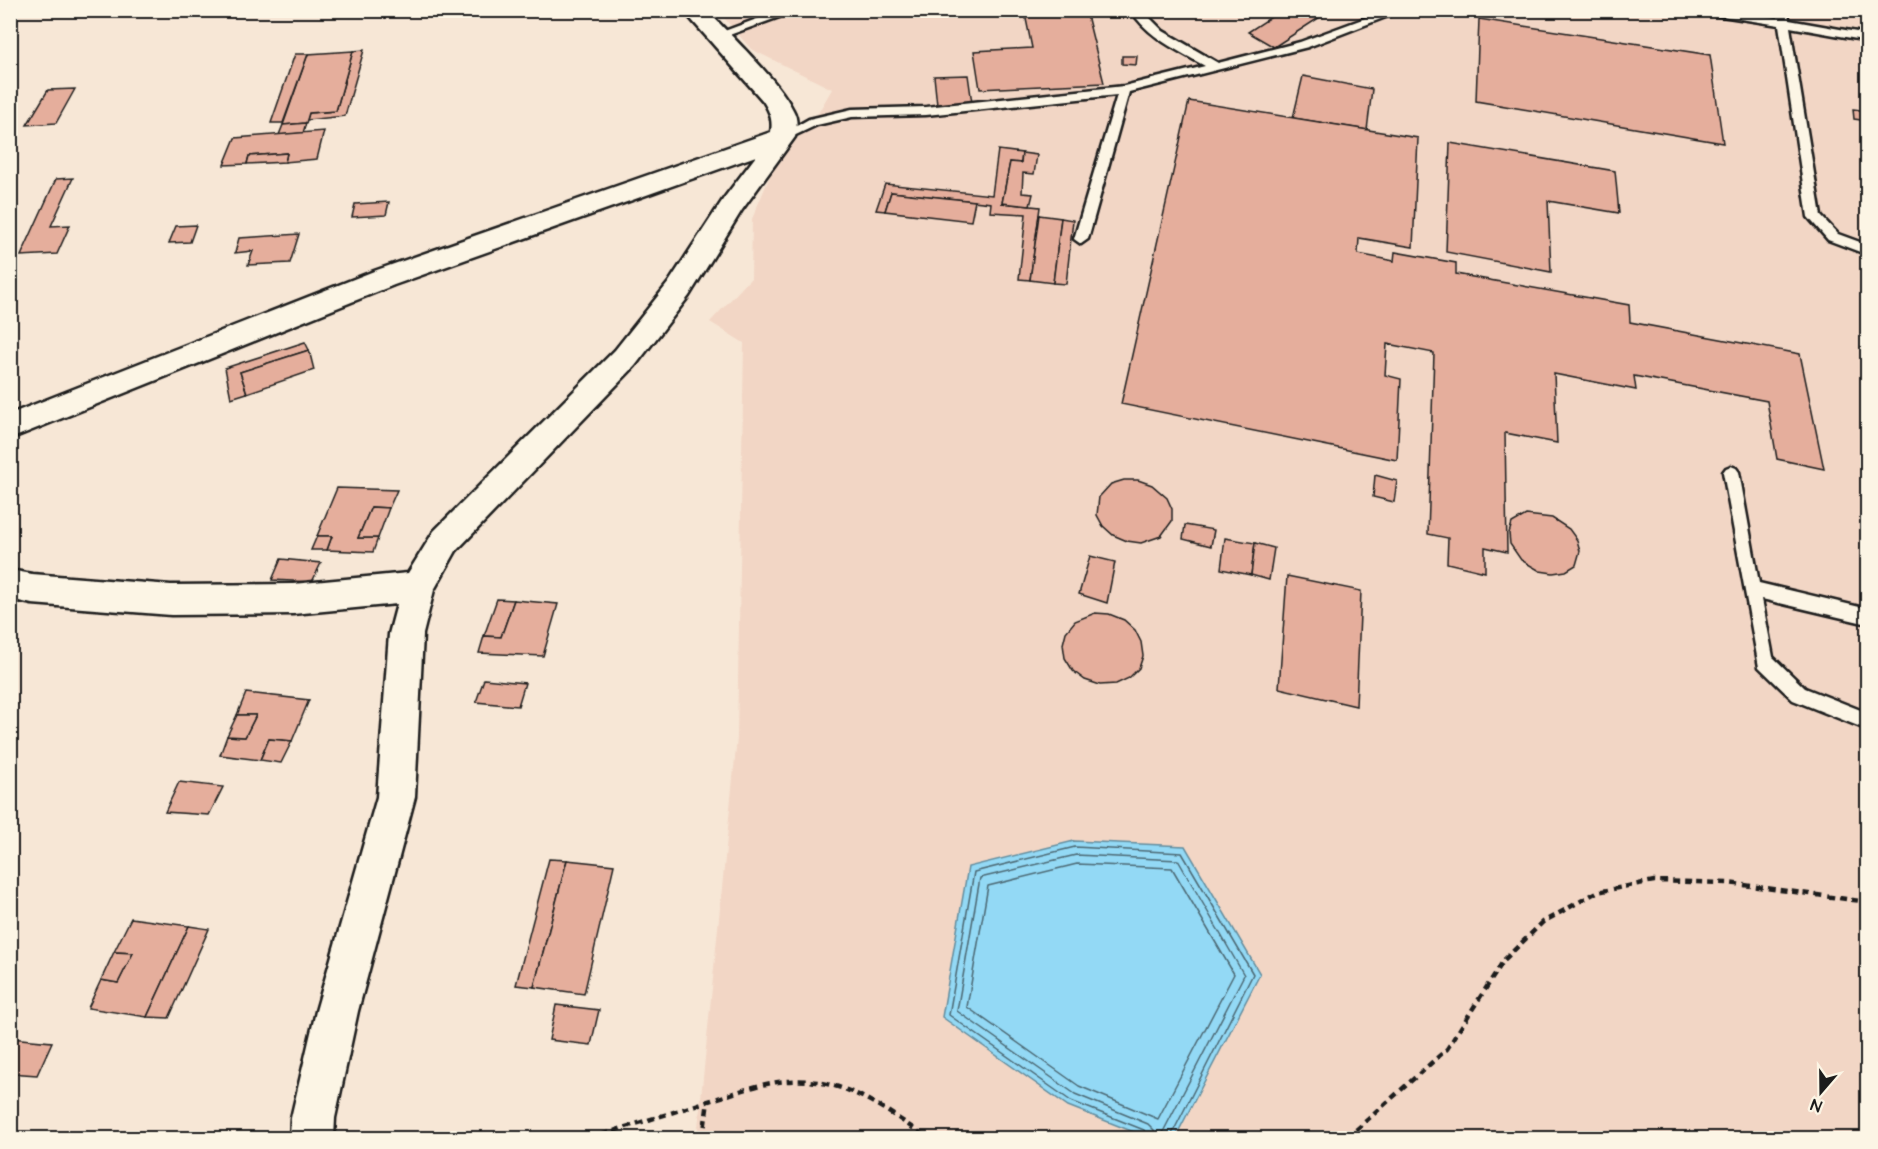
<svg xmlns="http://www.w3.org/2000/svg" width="1878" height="1149" font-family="'Architects Daughter',sans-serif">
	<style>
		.built { fill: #f2d6c5 }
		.water { fill: #93d9f5; stroke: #638d9e; stroke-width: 1.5 }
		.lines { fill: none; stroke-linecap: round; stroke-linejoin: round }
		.shore { stroke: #4c6873; stroke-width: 1.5 }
		.building { fill: #e5ae9c; stroke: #1c1c1c; stroke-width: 1.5 }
		.lane-casing { stroke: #1c1c1c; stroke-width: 5 }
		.street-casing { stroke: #1c1c1c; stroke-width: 5 }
		.path { stroke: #1c1c1c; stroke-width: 4.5; stroke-dasharray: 7 5; stroke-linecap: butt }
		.lane { fill: #fcf5e5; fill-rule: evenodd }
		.street { fill: #fcf5e5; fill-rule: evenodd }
	</style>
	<rect width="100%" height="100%" fill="#f7e7d6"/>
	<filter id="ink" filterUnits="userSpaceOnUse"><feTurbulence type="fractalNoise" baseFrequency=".0167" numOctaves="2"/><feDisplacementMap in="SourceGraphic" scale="12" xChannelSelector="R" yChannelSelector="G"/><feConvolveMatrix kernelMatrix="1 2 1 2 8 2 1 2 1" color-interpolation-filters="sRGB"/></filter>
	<g filter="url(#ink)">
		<!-- built -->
		<path class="built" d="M718,11H1867V1138H697L737,738L744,343L710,322L751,278L752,219L778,157L813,122L832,89L751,49Z"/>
		<!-- water -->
		<path class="water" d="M1074,841L1185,846L1260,974L1175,1138H1149L1068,1106L942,1017L968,867Z"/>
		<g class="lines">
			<!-- shore -->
			<g class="shore">
				<path d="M1077,864L1172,868L1234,974L1158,1119L1079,1086L967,1007L988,886Z"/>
				<path d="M1148,1138L1144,1130L1071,1101L949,1015L974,872L1075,847L1182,853L1253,974L1170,1138"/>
				<path d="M1156,1138L1154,1130L1148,1124L1075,1094L957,1011L980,878L1076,855L1178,860L1244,975L1164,1130L1162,1138"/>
			</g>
		</g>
		<!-- building -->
		<g class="building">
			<path d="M1282,10H1331L1274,47L1248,32Z"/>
			<path d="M1086,11L1104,83L980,89L974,51L1032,48L1025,14Z"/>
			<path d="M1479,19L1710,55L1723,143L1476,101Z"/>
			<path d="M364,50L345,116L307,120L309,113L336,111L353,51Z"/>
			<path d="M353,51L336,111L309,113L306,123L283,125L308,54Z"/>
			<path d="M295,54H308L283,123H271Z"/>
			<path d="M1122,56H1137L1136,65L1122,64Z"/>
			<path d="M968,75L972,103L937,105L934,76Z"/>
			<path d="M1303,76L1372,89L1367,130L1293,118Z"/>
			<path d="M75,89L56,123L27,125L48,90Z"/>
			<path d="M1189,101L1418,138L1413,247L1359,238L1358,254L1394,261L1395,252L1456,263V274L1629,305L1630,322L1800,354L1824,469L1777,459L1767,401L1634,376L1636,390L1554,374L1557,443L1505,433L1507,552L1485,547V572L1447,563L1448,538L1428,534L1434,353L1387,344L1385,375L1401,379L1397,460L1121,404Z"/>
			<path d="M1853,109L1868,111V121L1854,119Z"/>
			<path d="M306,123L303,133L279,135L283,125Z"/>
			<path d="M324,131L317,159L285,162L287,153L249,156L247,164L224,165L235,138Z"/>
			<path d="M1450,143L1615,171L1619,213L1548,201L1551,272L1446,252Z"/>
			<path d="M998,150L1022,153L1021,163L1010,162L1002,203L1040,207L1030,280L1019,279L1026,214L990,212L991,203L891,192L885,211L876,210L885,184L992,195Z"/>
			<path d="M287,153L285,162L247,164L249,156Z"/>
			<path d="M1022,153L1037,155L1034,174L1023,173L1022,193L1033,194L1030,206L1002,203L1010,162L1021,163Z"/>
			<path d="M73,178L51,226L70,225L57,254L21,256L56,179Z"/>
			<path d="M891,192L975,201L971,221L885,211Z"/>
			<path d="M389,202L386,215L352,217L355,204Z"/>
			<path d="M1039,215L1061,218L1053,283L1030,280Z"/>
			<path d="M1061,218L1073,220L1066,284L1053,283Z"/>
			<path d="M196,225L190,242L169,243L176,226Z"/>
			<path d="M299,234L290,263L248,265L253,251L235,253L239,238Z"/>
			<path d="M305,342L309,350L240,372L247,393L231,398L225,368Z"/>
			<path d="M309,350L314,370L247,393L240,372Z"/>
			<path d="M1375,475L1397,481L1394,502L1373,497Z"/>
			<path d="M1124,480H1138L1152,485L1167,498L1172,509V521L1161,536L1141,543L1127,541L1113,535L1103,526L1097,515L1099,497L1111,484Z"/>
			<path d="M337,488L397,490L389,508L371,507L358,538H378L373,552L327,550L332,536H317Z"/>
			<path d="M371,507L389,508L378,538H358Z"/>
			<path d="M1526,515L1552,518L1569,529L1577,540L1580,551L1576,565L1566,571L1553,573L1540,571L1521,560L1510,544L1509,533L1512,523Z"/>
			<path d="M1185,525L1214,530L1211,546L1183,539Z"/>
			<path d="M317,536H332L327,550H311Z"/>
			<path d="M1225,538L1255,543L1251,575L1221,569Z"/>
			<path d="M1255,543L1274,548L1269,580L1251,575Z"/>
			<path d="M1090,556L1115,562L1107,603L1079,594Z"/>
			<path d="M281,559L321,563L312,582L272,580Z"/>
			<path d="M1287,576L1361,591L1356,706L1279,688Z"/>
			<path d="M497,599L514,600L501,637L484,636Z"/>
			<path d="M514,600L558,604L543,656L479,653L484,636L501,637Z"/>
			<path d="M1095,613L1109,614L1124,620L1135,630L1141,642L1143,656L1139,668L1129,678L1116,684L1100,685L1085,680L1073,671L1065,658L1063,644L1066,632L1075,621Z"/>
			<path d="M484,679L525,683L518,706L476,702Z"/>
			<path d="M246,693L309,700L292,741L269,739L260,760L220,755L227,736L245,737L256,715H237Z"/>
			<path d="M237,715H256L245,737L227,736Z"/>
			<path d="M269,739L292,741L281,763L260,760Z"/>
			<path d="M179,782L223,787L209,815L165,812Z"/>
			<path d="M549,859L567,860L534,987L516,985Z"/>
			<path d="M567,860L614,865L584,994L534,987Z"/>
			<path d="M131,918L189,926L147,1017L88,1008L101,980L118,983L133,953L114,952Z"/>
			<path d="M189,926L209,929L169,1018L147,1017Z"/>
			<path d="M114,952L133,953L118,983L101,980Z"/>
			<path d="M556,1005L599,1010L591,1045L549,1040Z"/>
			<path d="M10,1038L52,1042L37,1075L10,1073Z"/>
		</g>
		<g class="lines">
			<!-- lane casing -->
			<g class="lane-casing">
				<g id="lane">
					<path d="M781,10H799L721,38H713L711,36Z"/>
					<path d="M1131,10H1142L1163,31L1218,63L1300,42L1387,10H1404L1308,47L1129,92L1088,239L1081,244L1074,239L1117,95L926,115L852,117L817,125L783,141L777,137L809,119L852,109L926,107L1124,86L1205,66C1179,51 1147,37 1131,10Z"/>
					<path d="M1697,10H1728L1778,18L1776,10H1788L1789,20L1868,34V41L1790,27L1821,216L1838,234L1868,245V255L1828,240L1808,217L1779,25L1702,13Z"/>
					<path d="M1731,466L1736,468L1739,472L1759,583L1868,609V624L1762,599L1773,657L1805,688L1868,713V730L1793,700L1759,667L1723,472L1726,468Z"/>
				</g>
			</g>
			<!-- street casing -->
			<g class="street-casing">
				<path id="street" d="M683,10H707C731,37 778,79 793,110C798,119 797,127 795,137L742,210L689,296L635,366L456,551L434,590L423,634L415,797L358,1011L335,1118L334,1138H290L291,1118L316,1011L377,797L389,634L397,604L293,614L171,615L32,604L10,599V570L32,574L171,585L293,584L408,573L434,531L615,350L669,282L724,198L756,156L394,285L10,439V414L374,271L771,132C773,120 770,112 763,101Z"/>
			</g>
			<!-- path -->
			<g class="path">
				<path d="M591,1138L750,1088C825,1066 867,1096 927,1138"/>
				<path d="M703,1138L708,1101"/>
				<path d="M1347,1138L1447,1049L1504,960L1543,922L1597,892L1654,881L1729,883L1868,902"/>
			</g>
			<!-- lane -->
			<use href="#lane" class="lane"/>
			<!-- street -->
			<use href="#street" class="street"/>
		</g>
	</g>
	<!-- margin -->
	<rect width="1878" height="1149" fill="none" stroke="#fcf5e5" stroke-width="36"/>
	<rect x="18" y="18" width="1842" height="1113" fill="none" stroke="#1c1c1c" stroke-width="2" filter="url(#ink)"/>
	<!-- north arrow -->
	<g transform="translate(1821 1092) rotate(200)" stroke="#fcf5e5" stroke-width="4.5" paint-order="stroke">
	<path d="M0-4.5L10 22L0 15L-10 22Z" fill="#1c1c1c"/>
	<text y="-9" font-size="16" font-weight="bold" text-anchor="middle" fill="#1c1c1c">N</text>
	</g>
</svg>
